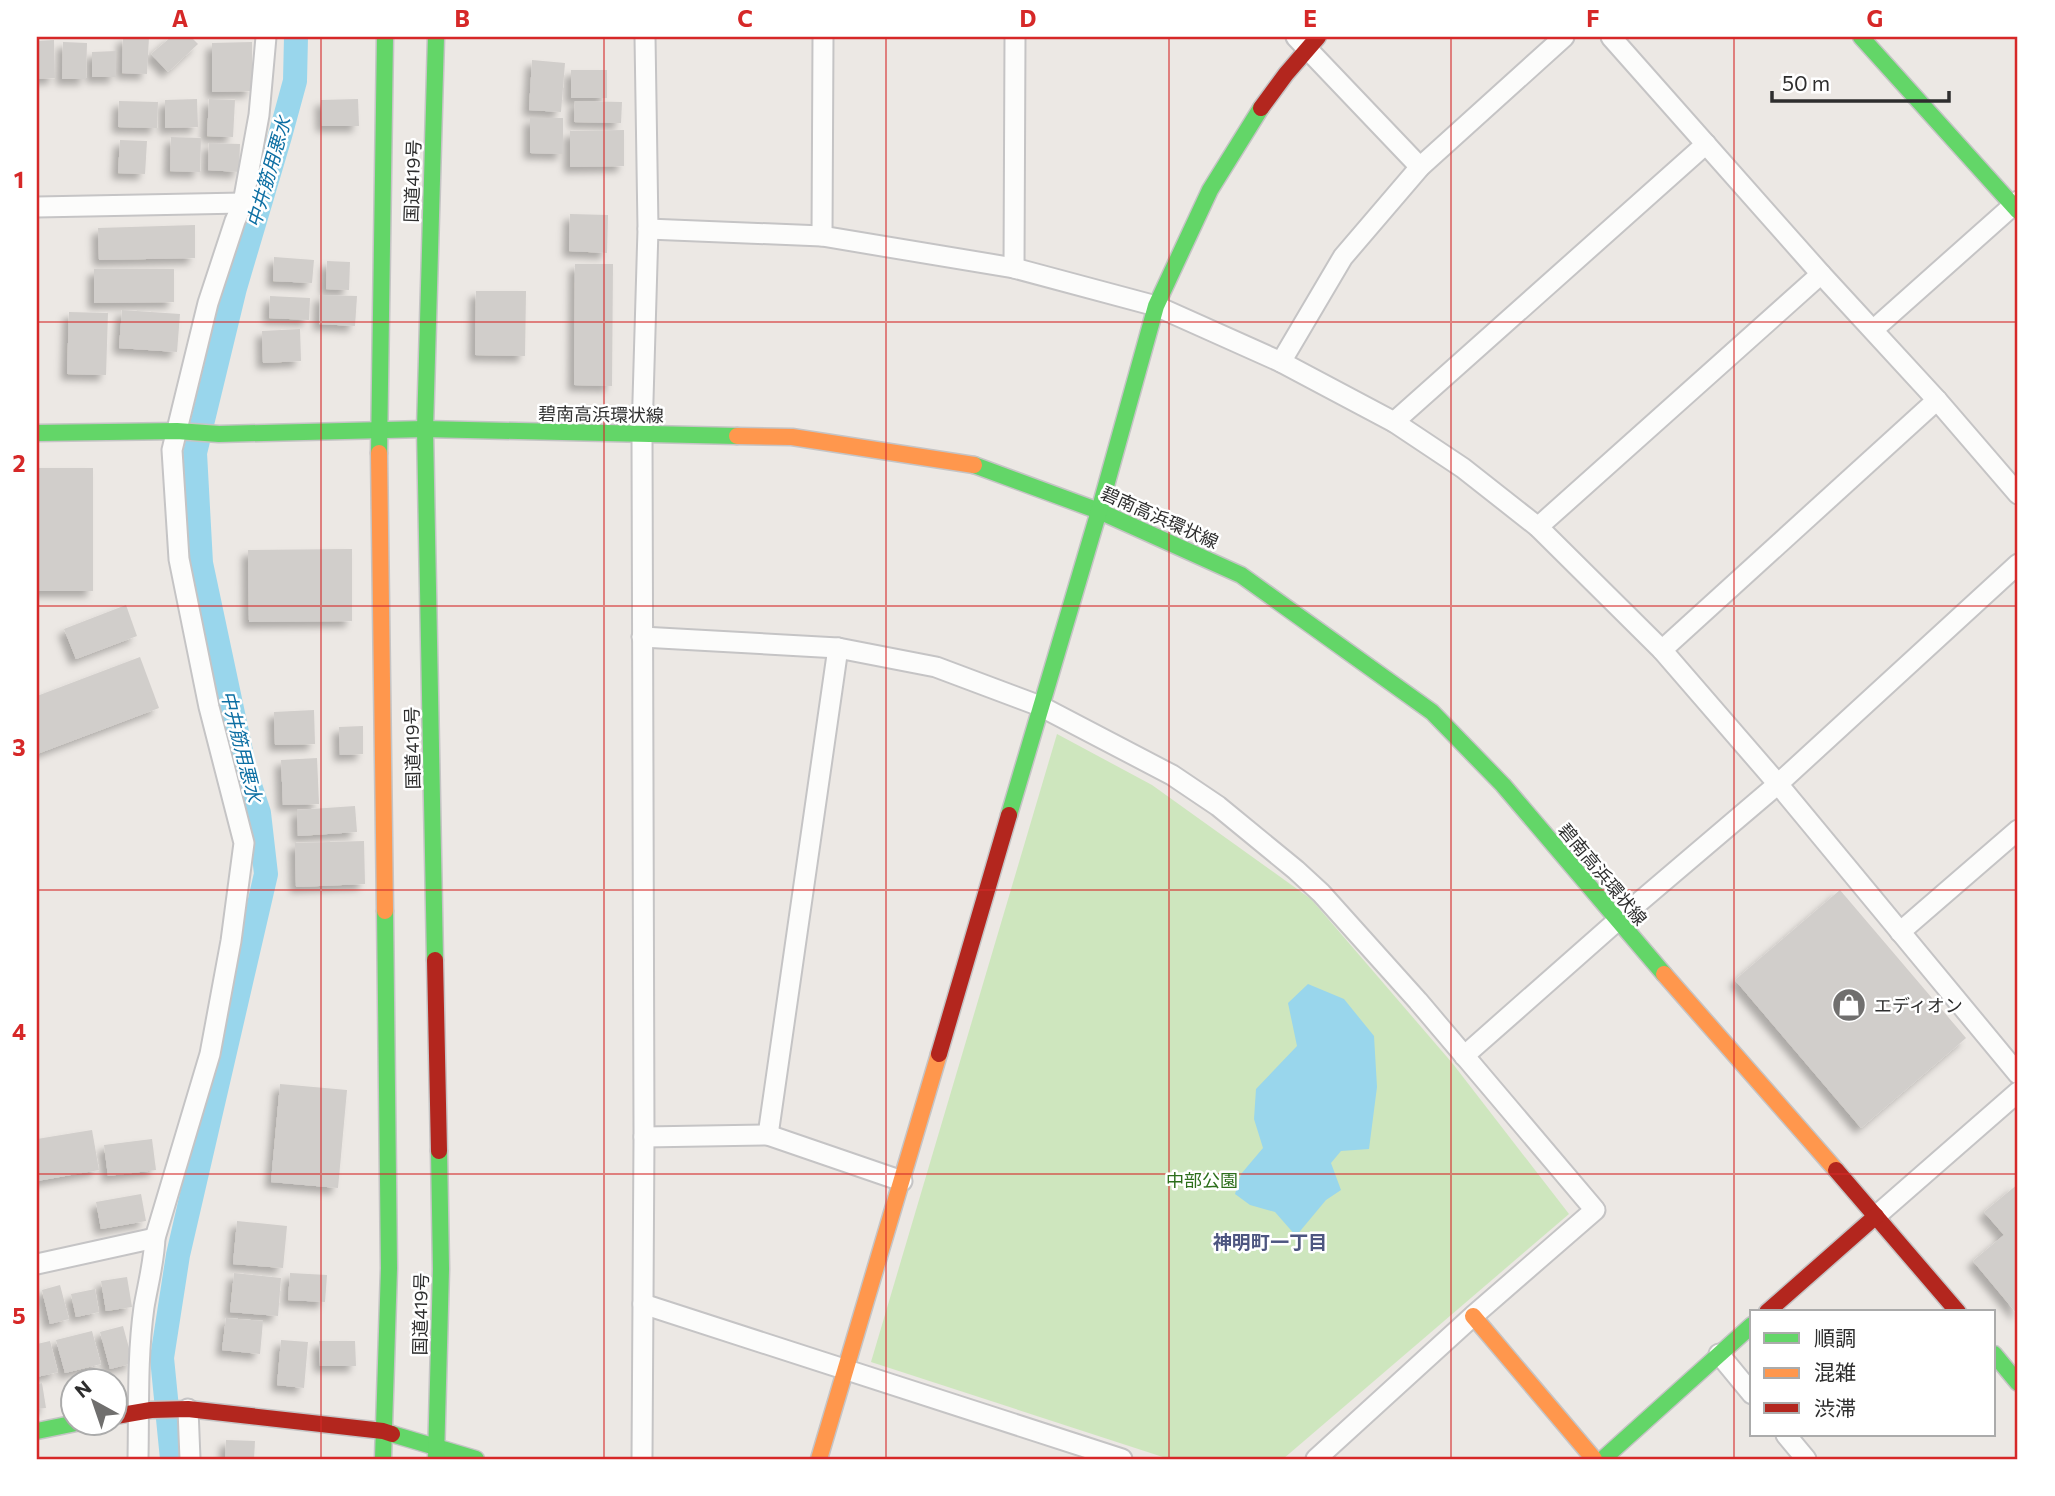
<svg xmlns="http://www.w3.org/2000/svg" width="2055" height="1496" font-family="Commissioner,'Noto Sans JP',sans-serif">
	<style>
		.green { fill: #cee6be }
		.water { fill: #99d6ec }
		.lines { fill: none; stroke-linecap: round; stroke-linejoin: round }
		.canal { stroke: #99d6ec; stroke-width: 24 }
		.building { fill: #d1cecb; filter: url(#shadow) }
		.street-casing { stroke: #c5c4c5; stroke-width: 23 }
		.fast-casing { stroke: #c5c4c5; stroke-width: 19 }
		.slow-casing { stroke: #c5c4c5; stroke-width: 19 }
		.jam-casing { stroke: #c5c4c5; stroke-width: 19 }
		.street { stroke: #fcfcfb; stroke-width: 19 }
		.fast { stroke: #63d668; stroke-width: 16 }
		.slow { stroke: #ff974d; stroke-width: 16 }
		.jam { stroke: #b3261e; stroke-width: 16 }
		.grid { fill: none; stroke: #d62828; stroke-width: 2; stroke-opacity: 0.55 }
		.labels { text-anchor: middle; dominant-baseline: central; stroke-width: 5; stroke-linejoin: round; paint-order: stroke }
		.street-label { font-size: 18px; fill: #2e2e2e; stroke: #fff }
		.poi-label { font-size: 18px; fill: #2e2e2e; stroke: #fff; text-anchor: start }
		.park-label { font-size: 18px; fill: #2c6e1b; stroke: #fff }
		.water-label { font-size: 19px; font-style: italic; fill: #0d6fa3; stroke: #fff }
		.neighbourhood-label { font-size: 19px; font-weight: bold; fill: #4d5680; stroke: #fff }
		.neatline { fill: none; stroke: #d62828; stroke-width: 2.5 }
		.grid-label { font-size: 23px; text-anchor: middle; font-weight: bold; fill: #d62828 }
	</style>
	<defs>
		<filter id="shadow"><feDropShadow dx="-6" dy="6" stdDeviation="3.5" flood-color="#0004"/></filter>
	</defs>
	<rect width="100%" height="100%" fill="#ece8e4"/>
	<!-- green -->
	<path class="green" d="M1057,734L1152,785L1311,899L1453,1064L1569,1214L1283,1459H1169L871,1362Z"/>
	<!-- water -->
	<path class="water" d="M1308,984L1344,999L1374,1036L1377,1087L1369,1149L1341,1151L1331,1163L1341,1190L1326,1200L1296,1236L1275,1212L1250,1205L1235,1194L1241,1174L1263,1148L1254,1119L1256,1089L1297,1046L1288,1003Z"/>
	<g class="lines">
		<!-- canal -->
		<path class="canal" d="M172,1459L162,1358L178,1255L266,874L259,813L245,770L201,563L195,453L235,288L280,136L295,81L296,37"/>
	</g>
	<!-- building -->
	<g class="building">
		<path d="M123,37H149L147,74L122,73Z"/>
		<path d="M171,37H191L198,44L168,72L151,54Z"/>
		<path d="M54,40L55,78L37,79V41Z"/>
		<path d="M63,42L87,43L86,79H62Z"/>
		<path d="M252,42V91L212,92V43Z"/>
		<path d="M116,51V77H92V52Z"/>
		<path d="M532,60L565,63L561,112L529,110Z"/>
		<rect x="571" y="70" width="36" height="28"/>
		<path d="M197,99L198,127L165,128V100Z"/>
		<path d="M209,99L235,100L233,137L207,136Z"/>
		<path d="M358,99L359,126H322L321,100Z"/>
		<path d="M119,101L158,102L157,128L118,127Z"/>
		<path d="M575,101L622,102L621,123L574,122Z"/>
		<path d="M530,118H563V154L530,153Z"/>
		<path d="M624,130V166L570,167V131Z"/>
		<path d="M171,137L201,138L200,172L170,171Z"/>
		<path d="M120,140L147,141L145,174L118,173Z"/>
		<path d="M209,143L240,144L239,172L208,170Z"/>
		<path d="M570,214L608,215L607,253L569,251Z"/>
		<path d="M195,225V258L99,260L98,228Z"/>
		<path d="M274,257L314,260L312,283L273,281Z"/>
		<path d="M327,261L350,262L349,290L326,289Z"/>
		<path d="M575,264H613L612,386L574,385Z"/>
		<path d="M94,269H174V302L94,303Z"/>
		<path d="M476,291H526L525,356L475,355Z"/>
		<path d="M320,295L357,296L355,326L319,324Z"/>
		<path d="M270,296L310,298L309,320L269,318Z"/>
		<path d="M122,310L180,314L177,352L119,348Z"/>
		<path d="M69,312L108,313L106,375L67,374Z"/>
		<path d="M300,329L301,361L263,363L262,331Z"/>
		<rect x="37" y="468" width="56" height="123"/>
		<path d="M352,549V621L249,622L248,550Z"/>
		<path d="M126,605L137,636L76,659L64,629Z"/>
		<path d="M140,657L159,708L37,754V696Z"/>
		<path d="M314,710L315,744L275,745L274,712Z"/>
		<path d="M363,726V754L340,755L339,727Z"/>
		<path d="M317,758L319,804L283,805L281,760Z"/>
		<path d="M355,806L357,832L298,836L297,810Z"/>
		<path d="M364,841L365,884L296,887L295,843Z"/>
		<path d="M1840,890L1966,1038L1861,1128L1735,980Z"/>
		<path d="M280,1084L347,1090L338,1188L271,1182Z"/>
		<path d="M92,1130L99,1170L37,1181V1139Z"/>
		<path d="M152,1139L156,1170L108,1176L104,1145Z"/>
		<path d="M2018,1184V1315L1973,1261L2004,1235L1984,1212Z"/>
		<path d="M141,1194L146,1221L101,1229L96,1202Z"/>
		<path d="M237,1221L287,1226L283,1268L233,1264Z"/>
		<path d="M234,1273L281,1278L278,1316L230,1312Z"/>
		<path d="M290,1273L327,1275L325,1302L288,1300Z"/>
		<path d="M127,1277L132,1307L106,1311L101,1281Z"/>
		<path d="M60,1285L69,1319L50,1324L42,1290Z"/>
		<path d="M95,1289L99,1312L76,1317L71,1294Z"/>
		<path d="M226,1318L263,1321L260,1354L222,1350Z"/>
		<path d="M123,1326L133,1363L110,1369L100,1332Z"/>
		<path d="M92,1331L101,1364L65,1373L56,1340Z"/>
		<path d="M281,1340L308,1342L304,1388L277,1385Z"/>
		<path d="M50,1341L58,1372L37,1377V1344Z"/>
		<path d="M319,1341H355L356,1366H320Z"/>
		<path d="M42,1383L46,1408L37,1409V1384Z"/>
		<path d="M226,1440L255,1441L254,1459H225Z"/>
	</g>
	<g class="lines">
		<!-- street casing -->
		<g class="street-casing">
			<g id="street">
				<path d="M1296,37L1420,167"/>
				<path d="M1611,37L1821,274L1937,400L2018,494"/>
				<path d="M37,207L243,203"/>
				<path d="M648,229L822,236L1014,268L1156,306L1281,362L1394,422L1463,468L1538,527L1662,650L1778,784L2018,1074"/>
				<path d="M822,236L823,37"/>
				<path d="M1014,268L1015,37"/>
				<path d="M1873,330L2018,201"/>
				<path d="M1281,362L1343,257L1420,167L1564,37"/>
				<path d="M1394,422L1706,144"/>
				<path d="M1538,527L1821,274"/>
				<path d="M642,637L838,648L936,667L1040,706L1172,775L1218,806L1296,870L1321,893L1418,1001L1595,1210L1473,1316L1316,1459"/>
				<path d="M1662,650L1937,400"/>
				<path d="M1900,932L2018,830"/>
				<path d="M1464,1056L1617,921L1778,784L2018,564"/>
				<path d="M768,1135L838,648"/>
				<path d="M644,1137L768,1135L902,1181"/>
				<path d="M1876,1216L2018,1092"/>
				<path d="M37,1264L155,1238"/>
				<path d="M643,1304L1122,1459"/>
				<path d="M1719,1354L1752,1394"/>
				<path d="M188,1409L190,1459"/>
				<path d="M1786,1435L1806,1459"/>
				<path d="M138,1459C139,1409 137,1357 144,1307C148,1284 154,1262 155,1238L210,1054L231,941L244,843L209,707L179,559L172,450L208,303L235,221L243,203L259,115L266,37"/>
				<path d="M642,1459L644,1137L642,434L648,229L645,37"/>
			</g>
		</g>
		<!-- fast casing -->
		<g class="fast-casing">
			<g id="fast">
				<path d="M1861,37L2018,211"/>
				<path d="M37,433L177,431L219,434L425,429L737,436"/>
				<path d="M379,453L385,37"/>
				<path d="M974,465L1099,511L1241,575L1432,712L1503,785L1664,974"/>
				<path d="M1009,815L1099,511L1156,306L1210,190L1261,108"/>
				<path d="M435,960L425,429L436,37"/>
				<path d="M1994,1354L2018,1383"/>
				<path d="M37,1431L81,1422"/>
				<path d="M392,1434L476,1459"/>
				<path d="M383,1459L389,1268L385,911"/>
				<path d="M436,1459L441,1269L439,1151"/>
				<path d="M1603,1459L1752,1325"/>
			</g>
		</g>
		<!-- slow casing -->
		<g class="slow-casing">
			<g id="slow">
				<path d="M737,436L792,437L974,465"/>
				<path d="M379,453L385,911"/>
				<path d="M1664,974L1836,1170"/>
				<path d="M1473,1316L1594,1459"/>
				<path d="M819,1459L939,1054"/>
			</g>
		</g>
		<!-- jam casing -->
		<g class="jam-casing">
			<g id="jam">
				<path d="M1261,108L1286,74L1318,37"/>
				<path d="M435,960L439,1151"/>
				<path d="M939,1054L1009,815"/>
				<path d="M1836,1170L1958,1312"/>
				<path d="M1767,1312L1876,1216"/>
				<path d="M116,1416L151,1410L188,1409L383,1431L392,1434"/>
			</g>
		</g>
		<!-- street -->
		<use href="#street" class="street"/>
		<!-- fast -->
		<use href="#fast" class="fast"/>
		<!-- slow -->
		<use href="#slow" class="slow"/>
		<!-- jam -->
		<use href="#jam" class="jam"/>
	</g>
	<!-- grid -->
	<path class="grid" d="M321,37V1459M604,37V1459M886,37V1459M1169,37V1459M1451,37V1459M1734,37V1459M37,322H2018M37,606H2018M37,890H2018M37,1174H2018"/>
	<!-- icons -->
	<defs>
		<g id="shop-disc" transform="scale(1.75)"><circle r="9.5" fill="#706f6e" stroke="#fff"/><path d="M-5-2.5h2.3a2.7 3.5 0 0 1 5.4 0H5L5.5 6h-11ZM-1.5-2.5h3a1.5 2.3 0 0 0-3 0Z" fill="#fff"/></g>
	</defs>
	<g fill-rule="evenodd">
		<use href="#shop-disc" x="1849" y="1005"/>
	</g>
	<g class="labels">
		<!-- street labels -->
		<g class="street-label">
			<text transform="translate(412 181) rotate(-88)">国道419号</text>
			<text transform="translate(601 414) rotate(1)">碧南高浜環状線</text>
			<text transform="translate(1160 517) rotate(24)">碧南高浜環状線</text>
			<text transform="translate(412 748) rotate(-91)">国道419号</text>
			<text transform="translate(1603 874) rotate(50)">碧南高浜環状線</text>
			<text transform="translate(420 1314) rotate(-89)">国道419号</text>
		</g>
		<!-- poi labels -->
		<g class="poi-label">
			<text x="1874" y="1005">エディオン</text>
		</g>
		<!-- park labels -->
		<g class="park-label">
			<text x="1202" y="1180">中部公園</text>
		</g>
		<!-- water labels -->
		<g class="water-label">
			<text transform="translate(268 172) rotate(-74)">中井筋用悪水</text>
			<text transform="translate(242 746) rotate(76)">中井筋用悪水</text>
		</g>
		<!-- neighbourhood labels -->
		<g class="neighbourhood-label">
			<text x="1270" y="1241">神明町一丁目</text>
		</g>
	</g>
	<!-- border -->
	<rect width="2055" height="1496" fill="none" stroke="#ffffff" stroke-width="77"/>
	<!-- legend -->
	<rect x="1750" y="1310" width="245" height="126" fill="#ffffff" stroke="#ababab" stroke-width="2"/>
	<rect x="1764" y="1333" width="35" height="10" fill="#63d668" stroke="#ababab" stroke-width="2"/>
	<text x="1814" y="1346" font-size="21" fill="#2e2e2e">順調</text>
	<rect x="1764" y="1368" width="35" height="10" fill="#ff974d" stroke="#ababab" stroke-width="2"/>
	<text x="1814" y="1380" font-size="21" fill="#2e2e2e">混雑</text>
	<rect x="1764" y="1403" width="35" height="10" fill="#b3261e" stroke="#ababab" stroke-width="2"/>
	<text x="1814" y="1416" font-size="21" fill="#2e2e2e">渋滞</text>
	<!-- north arrow -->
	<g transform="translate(94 1402) rotate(320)"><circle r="33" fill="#ffffff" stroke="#ababab" stroke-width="2"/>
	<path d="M0-5L12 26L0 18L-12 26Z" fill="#706f6e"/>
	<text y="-10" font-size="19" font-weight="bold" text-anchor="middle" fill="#2e2e2e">N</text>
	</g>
	<!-- scale -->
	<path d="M1772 91v10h177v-10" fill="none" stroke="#2e2e2e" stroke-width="3.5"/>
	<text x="1782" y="91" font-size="21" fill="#2e2e2e" stroke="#ffffff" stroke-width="5" paint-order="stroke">50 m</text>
	<rect x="38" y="38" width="1978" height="1420" class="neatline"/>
	<g class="grid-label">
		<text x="180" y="27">A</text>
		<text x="462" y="27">B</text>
		<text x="745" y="27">C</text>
		<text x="1028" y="27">D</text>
		<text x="1310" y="27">E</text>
		<text x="1593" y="27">F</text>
		<text x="1875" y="27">G</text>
		<text x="19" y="188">1</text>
		<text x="19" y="472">2</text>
		<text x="19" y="756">3</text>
		<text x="19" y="1040">4</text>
		<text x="19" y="1324">5</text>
	</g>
</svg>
